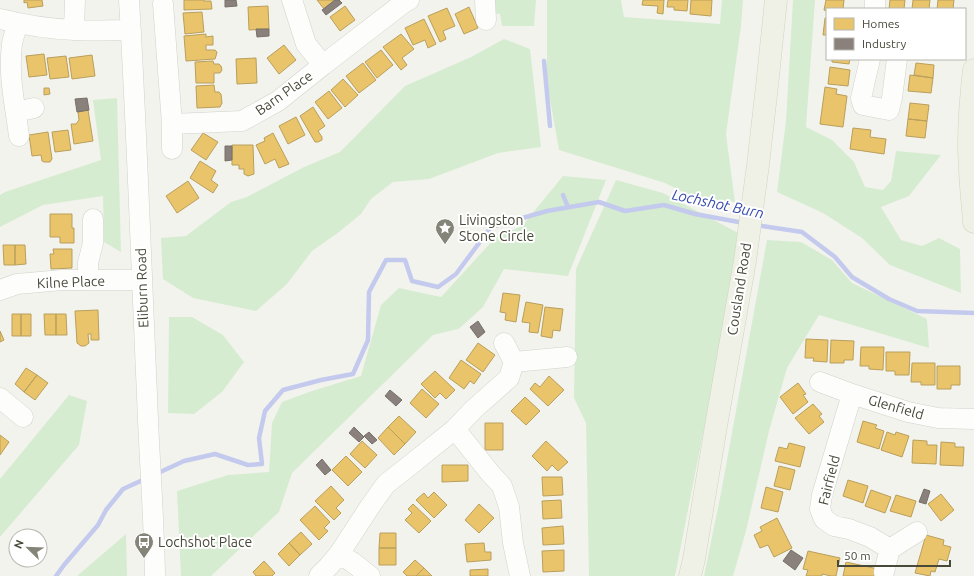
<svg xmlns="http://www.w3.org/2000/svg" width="974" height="576" font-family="Ubuntu,sans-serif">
<rect width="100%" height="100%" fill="#f3f3ee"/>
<path fill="#d6ecd0" d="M491,0H536L534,26H502L500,14L492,13Z
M547,0H621L624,17L720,24L722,0H743L741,26L726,134L735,202L693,197L665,183L559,150L547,82Z
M793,0H815L806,127L832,140L854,162L865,187L883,190L891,181L896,151L941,155L909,196L881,207L901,240L922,246L939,238L960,249L961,293L890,265L862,238L823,213L777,192L786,121Z
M504,39L530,49L541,147L498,153L429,179L393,182L371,199L361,214L339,232L312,251L287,284L256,311L193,298L163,279L161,238L186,236L231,202L247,197L304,167L340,152L405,86L471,57Z
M117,98L121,252L104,242L103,196L43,205L0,227V195L5,192L101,160L93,100Z
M563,176L606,180L568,276L504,269L483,307L461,327L458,329L433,335L292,473L279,512L211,576H181L177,491L228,475L269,472L272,423L282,402L309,392L361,376L381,305L399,288L441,297L496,237L522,226Z
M616,180L663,193L742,235L675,576H589L586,423L574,398L576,269Z
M767,240L801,242L832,260L852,283L927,319L929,348L819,315L787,368L769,431L746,531L733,576H704L721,493Z
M169,317H192L223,335L244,362L222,392L194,414L168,413Z
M69,395L87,401L79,445L0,537V479Z
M126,534L127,576H77Z"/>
<path fill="#e9c46a" stroke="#b99f5c" d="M24,0H42L43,6L28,8L27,2L24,3Z
M184,0H204V1H211L212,9L184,10Z
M317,0H335L324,9Z
M643,0H664L663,14L657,13L658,6L642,5Z
M668,0H688L687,11L674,10V7H667Z
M691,0H712L711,16L690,14Z
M826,0H844L843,9H827V11L824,10Z
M890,0H905L904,9H889Z
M913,0H930L929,9H912Z
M938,0H954L953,9H937Z
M268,6L269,29L249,30L248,7Z
M345,6L355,20L340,31L330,17Z
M469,7L478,28L464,34L455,14Z
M447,8L455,26L443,31L446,39L440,42L428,16Z
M202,12L204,32L185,34L183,13Z
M825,18H827V35H823Z
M424,19L436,44L428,48L425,40L413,45L405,28Z
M206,34V37L213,36V45H206V50H215L217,52L216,56L215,59L186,61L184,36Z
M401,34L414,49L402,58L407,65L401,70L383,47Z
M284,45L296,60L279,74L267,58Z
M381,50L393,65L377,78L365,62Z
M44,54L47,75L29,77L26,56Z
M92,55L95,76L72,79L69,58Z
M66,56L69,77L50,79L47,58Z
M256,58L257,83L237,84L236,59Z
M832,59H850L849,64L832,62Z
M213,61L214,64H219L221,66L222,70L220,73H214V83H196L195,62Z
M363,63L376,80L359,93L346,76Z
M916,63L934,65L933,78L914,75Z
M830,67L850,70L848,86L828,84Z
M910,75L933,78L931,93L908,91Z
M343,79L358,95L345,107L331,90Z
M214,85L215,92H219L221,94L222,103L220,107L197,108L196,86Z
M825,87L837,89L836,94L847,96L843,127L820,124Z
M44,88H49L50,94L44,95Z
M329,91L342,108L328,119L315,102Z
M910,103L929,105L927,121L908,119Z
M313,107L325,126L318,131L322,137V140L318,142H315L300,116Z
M88,110L93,141L74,144L71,124H76L79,120L78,112Z
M296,117L305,135L288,144L279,126Z
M908,119L927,121L925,138L906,136Z
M853,128L871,130L870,137L886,139L884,154L850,149Z
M68,130L71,150L55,152L52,132Z
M48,132L52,159L50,162H44L42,161L41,155L32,156L29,135Z
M203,133L218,142L206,160L191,150Z
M273,133L289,164L279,168L275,159L265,164L256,145L265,141L264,138Z
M232,145H253L254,174L248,176L244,174V169H239V165H232Z
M200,161L216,171L211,180L218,185L213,193L190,178Z
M188,181L199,198L177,213L166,196Z
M50,214H72V228H74V243H60V237H50Z
M3,245H15V265H4Z
M15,245H25L26,264L15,265Z
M53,249H72V268L51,269L50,254H54Z
M503,293L520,295L516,322L505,320L506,313L500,312Z
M526,302L543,305L538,333L529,332L530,323L522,322Z
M545,307L563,309L560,331L553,330L552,338L541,336Z
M98,310L99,340H91V334H88L89,343L85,346H81L77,343L75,311Z
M12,314H21V336H12Z
M21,314H31V336H21Z
M44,314H56V335H45Z
M56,314H66L67,335H56Z
M0,331L4,340L0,342Z
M806,339L828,340L827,362L813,361L814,358H805Z
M831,340L854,341L853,360H844V363H830Z
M478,343L495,355L483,372L466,360Z
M861,347H884L883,370L869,369V366H860Z
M886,352H910L909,375H895V371H886Z
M461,360L481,374L474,384L470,381L464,389L449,378Z
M912,363H935V385H921V382H911Z
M937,366H960V385H951V389H937Z
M26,368L37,375L24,392L15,384Z
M435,371L455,390L446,399L440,393L435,398L421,384Z
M37,375L48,383L35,400L24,392Z
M549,376L564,390L548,406L530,389L535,383L540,387Z
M798,383L806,394L803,395L808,402L793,414L780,397Z
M422,389L439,404L426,418L410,403Z
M525,397L540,411L526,425L511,411Z
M813,404L822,414L819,416L824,422L809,434L795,418Z
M399,416L416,432L405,444L388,427Z
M863,421L877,425L875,428L884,431L879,449L857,442Z
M485,423H503V450H485Z
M388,427L405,444L394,455L378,438Z
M887,432L895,435L896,432L909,436L902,457L881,450Z
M0,435L9,442L0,455Z
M913,440L927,441V445H937L936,464L912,463Z
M362,441L377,455L365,468L350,454Z
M546,441L568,462L558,471L552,465L547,471L532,456Z
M941,442L955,443V447H964L963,466L940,465Z
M789,443L805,447L800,467L775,461L779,447L787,449Z
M346,456L362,472L348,486L332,470Z
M442,465H468V481L442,482Z
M779,466L795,470L790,490L774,486Z
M542,477H562L563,495L543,496Z
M848,480L868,486L863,503L843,496Z
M331,486L344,500L336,508L341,513L334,520L315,501Z
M766,487L783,492L778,512L761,508Z
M871,490L891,497L885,513L865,506Z
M434,492L447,505L434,518L416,500L424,493L428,498Z
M941,494L954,510L941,521L928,504Z
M896,495L916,501L911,517L890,511Z
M561,500L562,518L543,519L542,501Z
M413,504L431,521L419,533L405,520L412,513L408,509Z
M479,504L494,518L479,533L465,520Z
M315,506L330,522L324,528L328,531L319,540L300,520Z
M777,518L792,548L774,557L768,545L760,548L754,535L762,531L760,527Z
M563,526L564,544L543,545L542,528Z
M301,532L312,544L300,555L289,543Z
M380,533H396V548H379Z
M926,535L944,540L943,545L951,547L947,561L939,559L935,572L931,571L930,576L915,573Z
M289,543L300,555L289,566L278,554Z
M484,543L485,552H491V560L467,562L465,544Z
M379,548H396V565H379Z
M564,550V571L543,572L542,551Z
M808,551L840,558L836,576H831L822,574V576H806L808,570L803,569Z
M415,560L424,568L416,576H407L403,572Z
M264,561L275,573L272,576H256L253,572Z
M846,562L878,569L877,576H843Z
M424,568L432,576H416Z
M488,569V576H470V570Z"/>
<path fill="#8a817c" stroke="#767068" d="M225,0H236L237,6L225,7Z
M335,0H339L342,3L326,15L322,10Z
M256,29H269V36L257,37Z
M87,98L89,110L77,112L75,99Z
M225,146H232V160L225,161Z
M478,321L485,332L478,338L470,327Z
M390,390L402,400L396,406L385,396Z
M354,427L364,437L359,442L349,433Z
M369,432L377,440L372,444L364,436Z
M322,459L331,470L325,475L316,465Z
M924,489L930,491L926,504L919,502Z
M791,550L803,558L795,570L783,561Z"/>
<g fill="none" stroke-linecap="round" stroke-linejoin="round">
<path stroke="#c3caed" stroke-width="4.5" d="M544,61L550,126
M563,195L568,207
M755,225L802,232L835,257L852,277L889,299L917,311L974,313
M156,474L184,461L215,454L248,465L262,464L259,438L265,411L283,390L321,380L353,374L368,340L369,292L386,260H405L412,281L438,287L456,274L491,227L547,211L599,202L625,211L664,205L695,214L744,223
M56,576L64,565L98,525L106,510L123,489L145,479"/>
<g stroke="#d1d1cc" stroke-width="21">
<path id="minor" d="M129,0C137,132 141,263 147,395C149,455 154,516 155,576
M292,0L306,44L323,65L406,1L409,0
M485,0L486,20
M163,4L172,124
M875,9V0
M0,19C24,25 49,29 74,30C93,31 112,30 131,30
M18,23C16,30 13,37 12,44C8,76 15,104 19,136
M74,30L75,0
M870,59L861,98L863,105L889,110L892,98L897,59
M16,112L34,108
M172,149V124L242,121L278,101L323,65
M88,280V263L93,243V219
M0,290L17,284L62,280H142
M504,343L514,362
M820,382L852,394L908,412L938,418L974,419
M852,394L822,495L820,509L824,519L834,526L849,529L870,537L890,549L917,532
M0,398L23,417
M455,429L490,473L502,486L509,507L513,543L520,576
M339,554L352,562L370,576
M884,572L890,549
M319,576L329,566L339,554L371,505L386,484L409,466L455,429L474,409L509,378L514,362L567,357"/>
</g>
<g stroke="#d1d4bd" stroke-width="23">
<path id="major" d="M974,70C971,95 969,120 969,144C969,170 972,196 974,222
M690,576L694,559L716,426L745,261L758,165L767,86L776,0"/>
</g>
<use href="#minor" stroke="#fdfdfc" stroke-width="20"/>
<use href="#major" stroke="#f0f1e6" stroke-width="22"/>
</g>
<defs>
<g id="sight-pin" transform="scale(1)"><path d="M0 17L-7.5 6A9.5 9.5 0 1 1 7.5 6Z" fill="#848479" stroke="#fff"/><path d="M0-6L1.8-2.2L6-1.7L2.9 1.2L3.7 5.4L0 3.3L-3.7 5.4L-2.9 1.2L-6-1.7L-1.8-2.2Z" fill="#fff"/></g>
<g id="bus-pin" transform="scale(1)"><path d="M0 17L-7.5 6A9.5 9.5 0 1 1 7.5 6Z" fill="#848479" stroke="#fff"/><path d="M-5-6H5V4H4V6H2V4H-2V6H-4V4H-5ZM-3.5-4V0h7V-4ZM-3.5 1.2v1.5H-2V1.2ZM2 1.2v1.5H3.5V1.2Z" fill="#fff"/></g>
</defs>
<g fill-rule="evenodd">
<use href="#sight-pin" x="445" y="228"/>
<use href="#bus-pin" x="144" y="542"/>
</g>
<g text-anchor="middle" stroke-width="4" stroke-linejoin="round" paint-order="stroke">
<g font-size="14" fill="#49493a" stroke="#fff">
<text transform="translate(284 93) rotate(-35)" y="5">Barn Place</text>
<text transform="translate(71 282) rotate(-2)" y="5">Kilne Place</text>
<text transform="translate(142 288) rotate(-92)" y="5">Eliburn Road</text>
<text transform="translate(739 289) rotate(-81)" y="5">Cousland Road</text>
<text transform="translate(896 407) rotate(16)" y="5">Glenfield</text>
<text transform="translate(829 480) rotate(-76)" y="5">Fairfield</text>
</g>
<g font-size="14" fill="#49493a" stroke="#fff" text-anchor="start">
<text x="459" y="225">Livingston<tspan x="459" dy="16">Stone Circle</tspan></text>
<text x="158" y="547">Lochshot Place</text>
</g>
<g font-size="15" font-style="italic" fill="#394dae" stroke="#fff">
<text transform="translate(718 204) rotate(12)" y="5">Lochshot Burn</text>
</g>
</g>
<rect x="826" y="8" width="140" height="52" fill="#ffffff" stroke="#b6b6b0"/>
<rect x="834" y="18" width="20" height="12" fill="#e9c46a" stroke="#b6b6b0"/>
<text x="862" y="28" font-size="12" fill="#49493a">Homes</text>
<rect x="834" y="38" width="20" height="12" fill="#8a817c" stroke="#b6b6b0"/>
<text x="862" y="48" font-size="12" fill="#49493a">Industry</text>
<g transform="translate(28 548) rotate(293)"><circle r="19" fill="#ffffff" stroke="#b6b6b0"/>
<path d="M0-3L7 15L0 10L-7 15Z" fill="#848479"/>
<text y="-6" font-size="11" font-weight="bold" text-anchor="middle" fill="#49493a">N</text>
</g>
<path d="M838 560v6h112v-6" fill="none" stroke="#49493a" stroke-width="2"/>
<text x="844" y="560" font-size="12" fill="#49493a" stroke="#ffffff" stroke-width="3" paint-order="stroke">50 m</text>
</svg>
